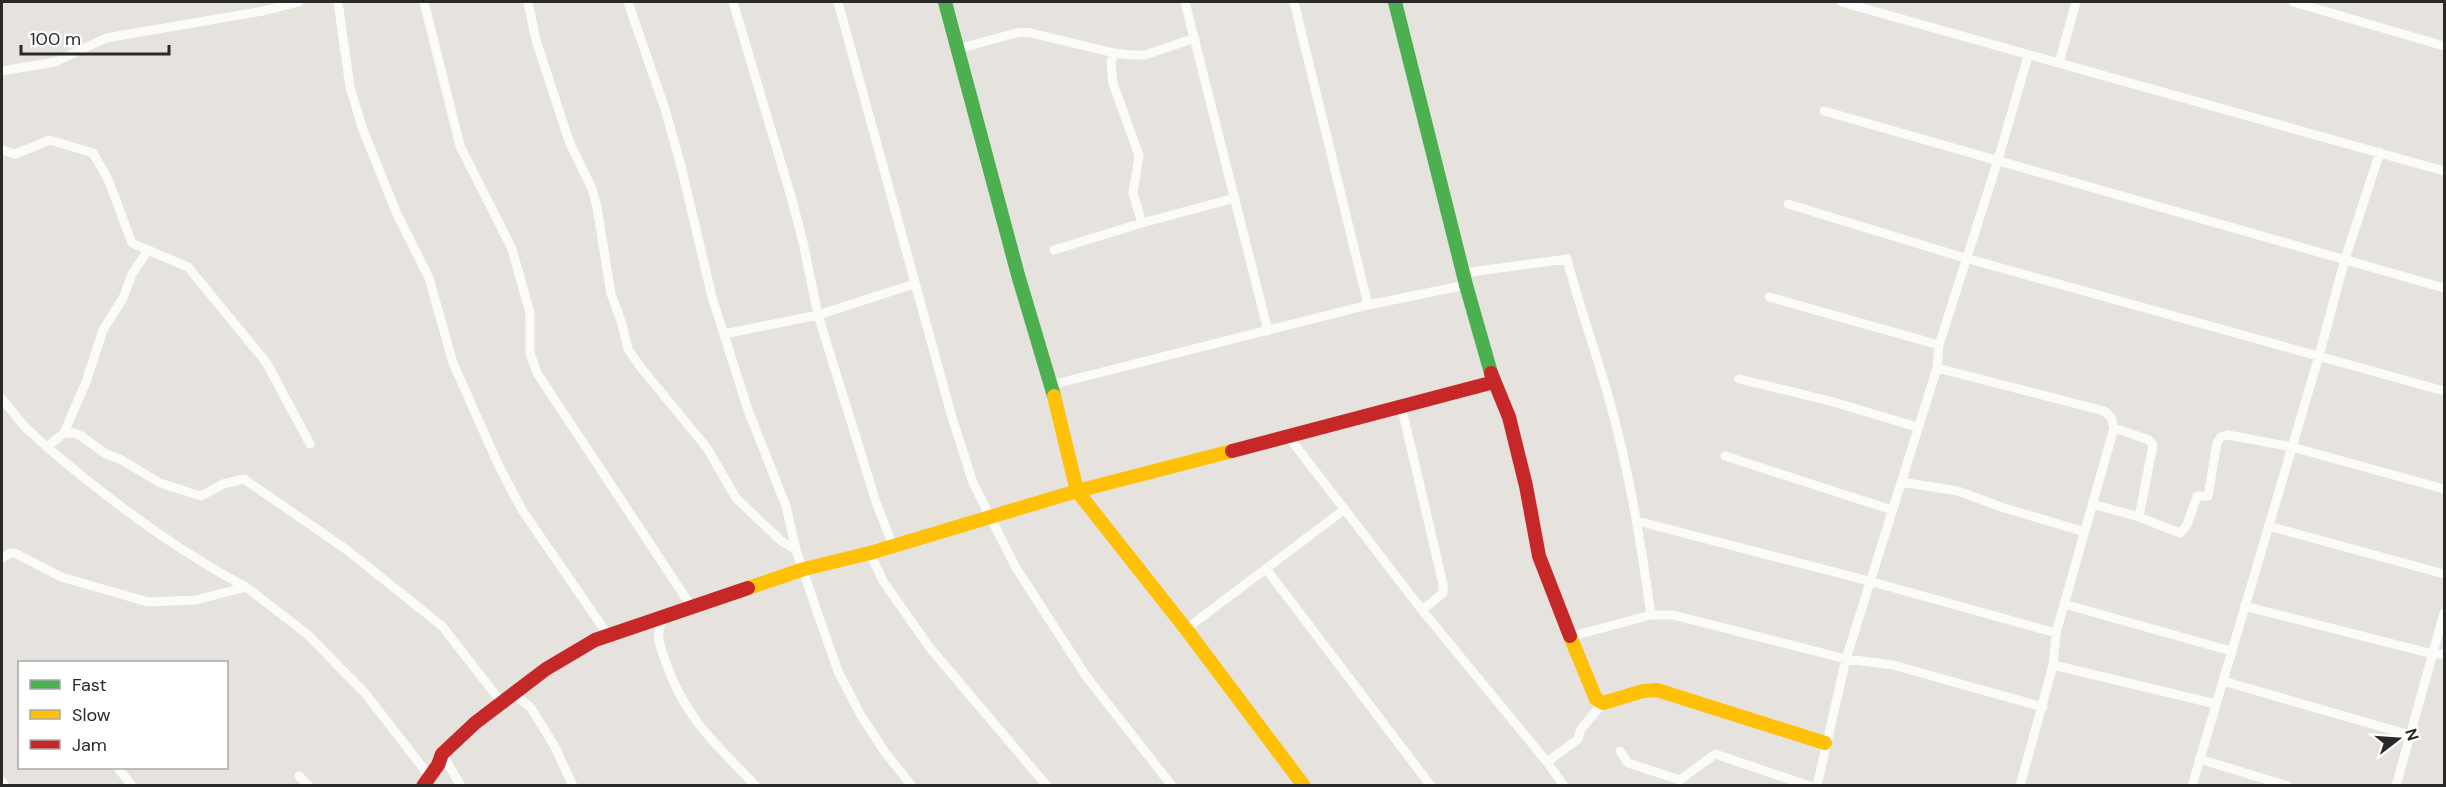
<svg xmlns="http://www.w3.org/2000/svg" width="2446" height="787" font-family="'DM Sans',sans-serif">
<rect width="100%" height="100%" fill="#e6e2de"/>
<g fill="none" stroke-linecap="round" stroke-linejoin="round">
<path stroke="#fbfbfa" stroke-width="9" d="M338,2L350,87L363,130L397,214L429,278L453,363L498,464L522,510L608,635
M424,2L460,146L512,249L530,313V353L537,373L691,606
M528,2L536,40L569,141L592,189L597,207L611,294L621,321L628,349L642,369L707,448L736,498L781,541L796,550
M628,2L665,109L681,166L712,297L748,410L786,506L796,550L822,626L838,671L860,714L884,751L912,786
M733,2L792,200L803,242L818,315L876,502L893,546
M838,2L951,414L973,483L1016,568L1086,676L1172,786
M1185,2L1268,331
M1294,2L1368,305
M1841,2L2444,171
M2293,2L2444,46
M957,49L1020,32L1031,33L1114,53L1131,55H1145L1195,38
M1114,53L1111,63L1113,83L1139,156L1133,193L1142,223
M2059,63L2076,2
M2,71L55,62L106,38L263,11L299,2
M1824,111L2444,288
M2,150L15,154L50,140L93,153L108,179L132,243L148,250
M1788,204L1965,258L2444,391
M1054,250L1142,223L1235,198
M1463,273L1567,259C1579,306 1596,352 1609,399C1629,469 1641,542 1651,615H1673L1846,659L1893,665L2043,707
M1769,297L1939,345
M724,334L818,315L914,284
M1937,368L2104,411L2111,417L2114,428L2056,633L2053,665L2020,786
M1739,379L1830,401L1917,427
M1051,385L1368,305L1466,285
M2,399L25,427L47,447L64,433H74L81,436L106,454L120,459L160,483L201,496L223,484L244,479L347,550L442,626L502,703
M1401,405L1443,584V593L1422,610
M2114,428L2149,440L2153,445L2139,517
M64,433L86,382L103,330L123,298L132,274L148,250L188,267L266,362L310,444
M1288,436L1422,610L1547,762L1564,786
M47,447C109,500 174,549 246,587
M1725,456L1892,510
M1901,482L1958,491L2001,507L2085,532
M2092,504L2139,517L2180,533L2187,525L2197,496H2208L2217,443L2221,437L2228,435L2292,447L2444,489
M1637,521L1869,581L2056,633
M2268,526L2444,574
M870,553L883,581L930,648L1047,786
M2,558L10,553H15L61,577L148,602L196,600L246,587L307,634L365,693L430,777
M1267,570L1431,786
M2064,604L2231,651
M2244,606L2433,654H2444
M664,616C655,633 659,644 665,660C685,719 715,743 756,786
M1186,629L1345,509
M1569,637L1651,615
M2053,665L2216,704
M2223,681L2410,735
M514,694L531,708L555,747L573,786
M1620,751L1628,763L1680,780L1715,754L1810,786
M442,754L461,786
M2199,759L2288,786
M1547,762L1578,739L1581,729L1603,703
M118,768L132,786
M299,776L309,786
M2,781L5,786
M1817,786L1846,659L1937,368L1939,345L1998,160L2028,56
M2192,786L2319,356L2345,259L2380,152
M2396,786L2444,613"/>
<path stroke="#4caf50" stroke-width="14" d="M945,2L1018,275L1054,396
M1395,2L1466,285L1491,373"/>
<path stroke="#ffc107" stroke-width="14" d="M1054,396L1077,491L1186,629L1304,786
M748,588L804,569L870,553L1077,491L1232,451
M1570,636L1596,699L1603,703L1643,691L1657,690L1825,743"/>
<path stroke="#c62828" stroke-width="14" d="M1491,373L1509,417L1526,486L1539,556L1570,636
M1232,451L1494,382
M423,786L438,765L442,754L475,723L546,669L595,640L748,588"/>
</g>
<rect width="2446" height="787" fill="none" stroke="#292929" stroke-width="6"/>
<rect x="18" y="661" width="210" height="108" fill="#ffffff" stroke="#a9a9a9" stroke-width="1.5"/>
<rect x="30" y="680" width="30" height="9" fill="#4caf50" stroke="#a9a9a9" stroke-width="1.5"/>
<text x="72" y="691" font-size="18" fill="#292929">Fast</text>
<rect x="30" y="710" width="30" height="9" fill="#ffc107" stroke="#a9a9a9" stroke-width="1.5"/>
<text x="72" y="721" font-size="18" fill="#292929">Slow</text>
<rect x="30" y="740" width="30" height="9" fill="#c62828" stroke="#a9a9a9" stroke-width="1.5"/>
<text x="72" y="751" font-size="18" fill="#292929">Jam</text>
<g transform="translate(2398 739) rotate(73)" stroke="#ffffff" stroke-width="4.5" paint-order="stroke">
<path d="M0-4.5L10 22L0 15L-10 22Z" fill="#292929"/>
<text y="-9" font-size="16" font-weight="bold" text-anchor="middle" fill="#292929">N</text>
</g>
<path d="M21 45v9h148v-9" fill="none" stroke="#292929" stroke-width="3"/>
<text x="30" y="45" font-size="18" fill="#292929" stroke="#ffffff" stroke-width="4.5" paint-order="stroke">100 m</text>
</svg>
